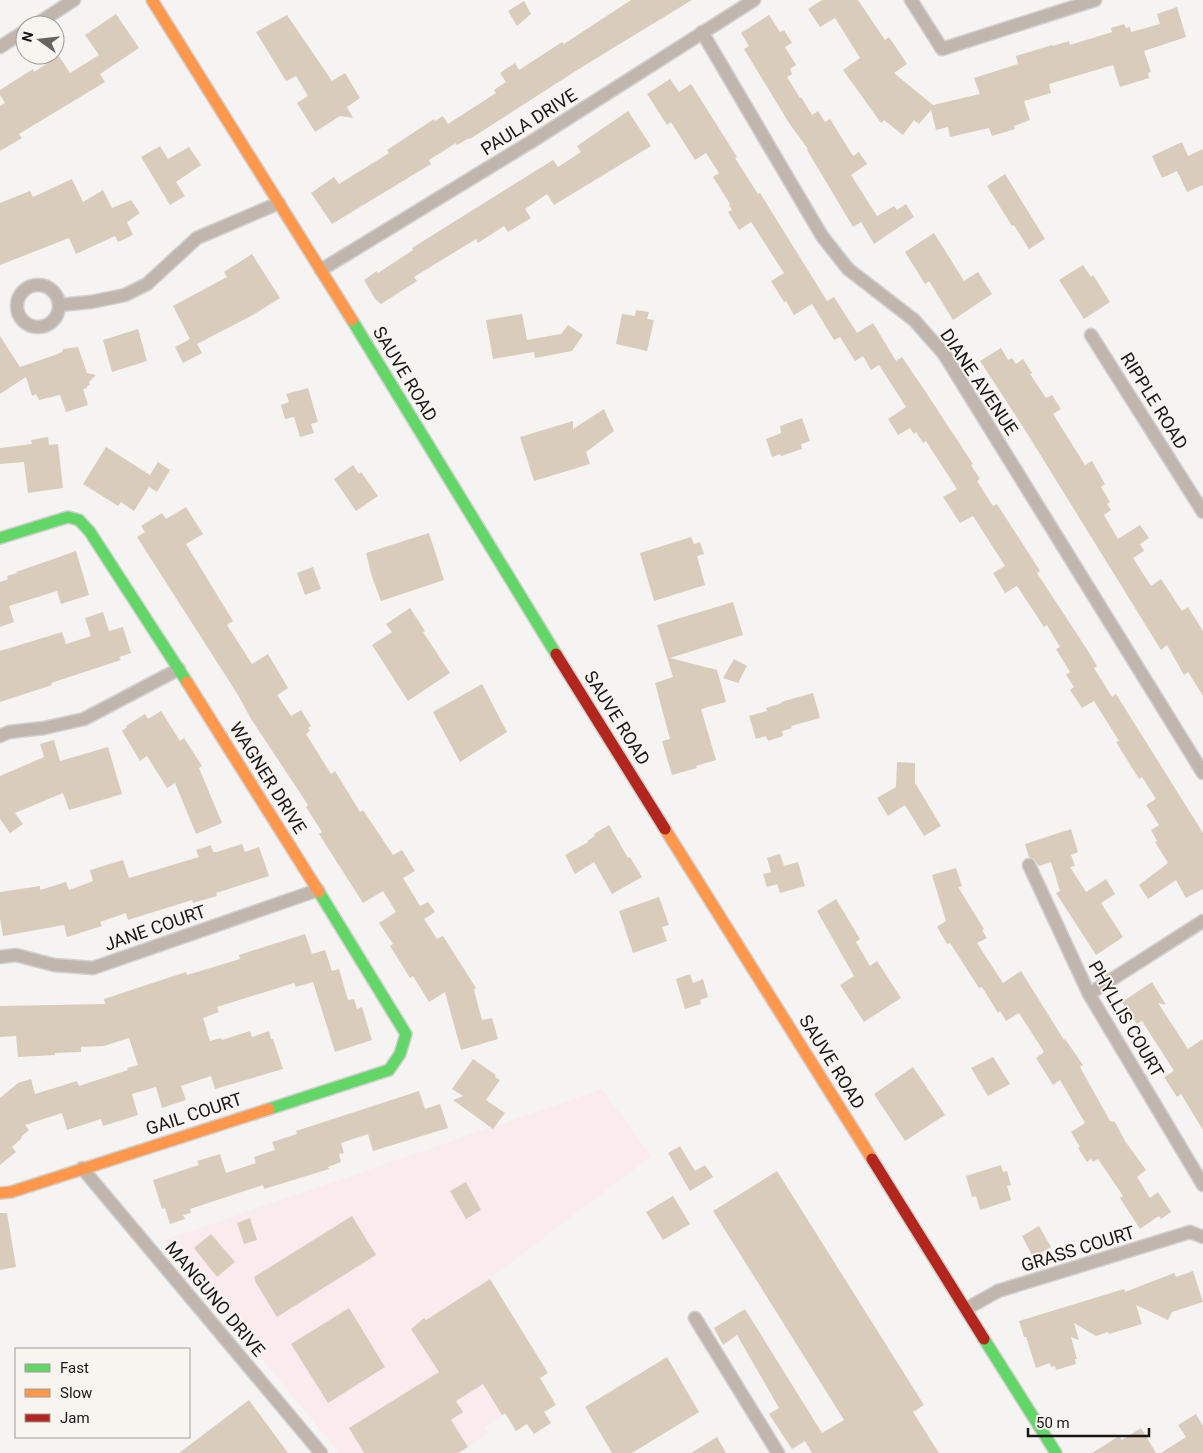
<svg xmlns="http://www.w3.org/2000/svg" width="1203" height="1453" font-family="Roboto,sans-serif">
<rect width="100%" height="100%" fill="#f6f4f2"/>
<path fill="#faebef" d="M602,1089L651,1156L490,1279L426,1319L448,1354L468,1361L502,1415L485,1427L489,1433L458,1453H339L165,1240Z"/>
<path fill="#d9ccba" d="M631,0H692L582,67L470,139L469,138L457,145L456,143L429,160L431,164L332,224L311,193L334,177L339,184L389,153L387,150L434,119L435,121L443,116L448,124L496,93L494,90L506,82L500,73L515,63L519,70L562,42L564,44Z
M822,0H858L885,40L889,37L907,64L894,73L933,105L980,94L974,78L1018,64L1016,56L1052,45L1053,46L1069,41L1070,45L1112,32L1111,28L1124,24L1126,28L1130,27L1131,32L1160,24L1157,14L1177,7L1186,37L1144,51L1151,72L1148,73L1149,78L1120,87L1113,65L1049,84L1051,93L1024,101L1030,120L1014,126L1015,129L992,136L989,128L950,137L948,127L936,130L931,110L919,124L914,120L903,135L884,120L881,123L843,70L860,58L835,18L820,27L808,9Z
M524,1L531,14L517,26L508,11Z
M116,14L139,48L100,74L105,82L19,134L22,138L0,151V106L5,103L0,95V90L33,69L34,72L59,56L70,73L99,55L85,35Z
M287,15L332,81L345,73L360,98L347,107L353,118L340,116L315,132L297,103L308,96L296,76L286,81L256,32Z
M769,15L780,32L784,30L792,43L785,47L796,65L790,69L792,74L787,77L800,98L801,97L812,115L818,111L825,122L830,119L853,156L859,152L867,164L851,175L877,216L894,206L897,210L906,204L914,217L874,244L861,222L853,227L807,150L808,149L789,123L744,49L749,46L741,33Z
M670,79L679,92L691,84L737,157L735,158L758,194L760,193L827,301L834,297L857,333L873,323L896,361L902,357L927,394L973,464L971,465L980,479L977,481L993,506L997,504L1040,571L1037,573L1088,651L1097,666L1094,668L1112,697L1116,694L1203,833V889L1186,898L1176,880L1148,899L1139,885L1168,863L1155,842L1157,841L1151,830L1159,825L1146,805L1156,799L1142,777L1139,779L1116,742L1119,741L1094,701L1082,708L1070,690L1074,687L1066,675L1070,672L1056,649L1060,647L1047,625L1044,627L1017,586L1005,593L993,573L1005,566L973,516L960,523L943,497L957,489L926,441L923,443L916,432L914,434L910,428L898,435L888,419L906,407L879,365L871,370L863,356L855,361L840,337L834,340L812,304L794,315L786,301L784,302L771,281L784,273L751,222L739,230L728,212L732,210L729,205L730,204L713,177L719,173L706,153L695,160L671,122L667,125L647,94Z
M628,111L651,146L554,205L547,194L525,209L531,218L508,232L504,226L478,243L476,239L414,277L417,281L381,304L375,299L364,280L377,271L378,273L413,250L412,248L553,160L558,167L581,152L577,146Z
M1182,142L1188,156L1203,149V185L1187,192L1177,171L1162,178L1152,156Z
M160,146L168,159L189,147L201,165L176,182L185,196L170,205L141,157Z
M1005,174L1045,239L1029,249L1014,225L1012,226L987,186Z
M72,179L83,202L103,190L112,208L131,200L140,213L127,222L133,235L118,242L115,236L76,254L69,238L0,265V203L30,191L33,197Z
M934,233L964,281L978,272L992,294L953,320L929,281L925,284L905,252Z
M252,254L280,298L251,316L197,344L202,353L183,363L175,347L190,339L173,306L227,277L224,272Z
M1083,265L1091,277L1093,275L1110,302L1084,319L1059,280Z
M636,310L649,312L647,319L654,320L647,351L616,344L622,314L635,316Z
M522,314L527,340L561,334L568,325L583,335L572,351L535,358L534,352L493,359L486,320Z
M138,329L147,361L112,372L103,340Z
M0,336L20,367L55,355L62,352L63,349L78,347L87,373L96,375L89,382L90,385L87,386V388L83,389L88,405L66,412L60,395L39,400L36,394L32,396L26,377L0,394Z
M1001,348L1008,360L1012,358L1016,364L1023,359L1032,373L1030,374L1046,398L1052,395L1061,409L1053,414L1085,465L1092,461L1105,484L1101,487L1110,502L1107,504L1111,510L1104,515L1118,539L1140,525L1149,538L1140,544L1144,551L1133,558L1151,586L1161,579L1182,611L1188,607L1203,631V696L1188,672L1184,675L1167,645L1161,650L1025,430L980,361Z
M308,388L318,422L311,424L314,433L300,437L294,417L285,419L281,405L289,402L286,394Z
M604,409L614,431L586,452L590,464L534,481L520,437L573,421V429Z
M802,418L810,441L801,444L802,449L781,456L780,454L772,457L766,439L781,433L780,426Z
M48,437L49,445L58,444L63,488L28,493L24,462L0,464V448L32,444L31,440Z
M106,447L150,475L158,462L170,470L157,492L149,487L134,511L121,502L118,506L83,484Z
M353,465L359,474L361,472L378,496L356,511L334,479Z
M186,507L203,534L186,544L233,621L227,625L252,664L268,654L288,688L277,695L291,716L301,710L311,726L308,728L310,731L306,734L331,774L335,771L360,812L363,810L393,855L402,850L415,871L403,878L420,906L428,902L435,912L424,919L437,939L443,936L476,988L474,990L482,1020L492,1018L498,1039L461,1050L445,992L429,1002L413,976L410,978L390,946L393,944L379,923L396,912L383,891L363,903L319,834L322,832L306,807L308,805L251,719L238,695L137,537L145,532L141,526L162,513L166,519Z
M429,533L444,580L381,601L372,577L366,553Z
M691,537L694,544L700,542L704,554L697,556L705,585L654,601L640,553Z
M76,551L89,595L61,604L57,591L9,606L14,622L0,627V582L8,579L7,576L17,573L16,572Z
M313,567L321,589L305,595L297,573Z
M733,602L743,635L670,658L717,670L726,702L701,709L716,760L696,766L697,768L672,775L662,741L670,739L655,683L673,677L657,625Z
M410,608L425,631L423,632L450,673L408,701L372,645L392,632L386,624Z
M103,612L109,631L123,627L131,653L119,657L121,660L51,683L52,685L0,702V651L62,632L66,644L91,636L85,618Z
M734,659L747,666L738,683L723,678Z
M482,684L507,732L460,762L433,712Z
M813,693L820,718L791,726L792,728L782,731L783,736L768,741L766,736L756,739L749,716L767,711L766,708L782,703L781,702Z
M161,711L180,741L184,738L202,766L199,768L222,823L196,834L175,783L167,788L147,756L140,761L122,731L127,727L126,726L145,714L148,719Z
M54,740L60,761L108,747L122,794L69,810L63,793L15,813L23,824L10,833L0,819V776L44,757L40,744Z
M897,762L915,763V783L941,826L924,836L905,805L888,816L877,798L896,787Z
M609,825L628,858L630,857L642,877L612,894L594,862L575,874L565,855L588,842L587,841L595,836L594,834Z
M1071,829L1078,852L1071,855L1075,866L1070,867L1086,892L1106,879L1115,894L1101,903L1123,937L1096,955L1056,893L1060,891L1051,862L1039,866L1034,859L1029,857L1025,844Z
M242,844L245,852L259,847L269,876L216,893L217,896L193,903L192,900L128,920L126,913L100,922L102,926L67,937L64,925L3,936L0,918V892L40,886V890L66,882L69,890L93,881L90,870L123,860L129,878L199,857L196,850L211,845L213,852H217Z
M780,854L784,866L798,862L805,886L780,893L777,884L767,887L763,874L771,872L767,858Z
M956,868L962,886L958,887L984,929L982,930L987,938L977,943L1003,983L1021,971L1064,1040L1065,1039L1083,1065L1080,1067L1110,1121L1115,1122L1125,1141L1146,1170L1137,1177L1150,1198L1158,1192L1171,1212L1161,1219L1159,1216L1140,1229L1120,1198L1123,1196L1098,1159L1093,1162L1091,1159L1087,1162L1078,1148L1080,1147L1071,1132L1085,1123L1060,1080L1053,1085L1036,1058L1044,1052L1019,1013L1006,1021L1000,1011L998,1013L982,987L979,988L950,943L947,944L937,927L946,921L932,875Z
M659,897L669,925L662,927L667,941L633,953L619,911Z
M836,899L860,939L856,942L870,966L877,961L901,998L864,1022L840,985L854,976L817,911Z
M305,934L312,954L325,950L332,971L339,969L348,1000L354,999L357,1009L362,1007L372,1040L335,1052L313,982L296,987L294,983L217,1007L219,1012L203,1018L210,1041L221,1038L222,1040L250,1031L252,1037L269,1031L271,1039H273L283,1069L215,1089L211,1076L181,1086L186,1100L162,1108L156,1087L132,1094L138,1115L103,1126L101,1119L67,1130L62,1113L25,1125L29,1130L21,1137L22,1138L12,1147L16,1152L0,1165V1098L18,1083L31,1079L35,1094L77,1081L79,1086L128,1070L127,1068L138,1065L129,1038L104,1046L81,1047V1052L55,1053V1055L18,1057L16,1036L0,1037V1006L105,1004L104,999L186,972L187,975L240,959L239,955Z
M690,974L693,983L703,979L708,997L700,1000L701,1004L685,1009L676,979Z
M1152,982L1166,1005L1158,1003L1188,1049L1203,1039V1130L1181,1094L1177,1097L1164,1077L1174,1071L1142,1021L1137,1024L1122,1002Z
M993,1057L1010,1084L988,1096L971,1068Z
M473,1059L496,1075L495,1077L500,1080L486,1100L505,1113L493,1129L453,1100L463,1096L452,1089Z
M913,1067L945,1115L905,1141L874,1094Z
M419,1091L425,1109L440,1104L448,1128L373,1151L368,1134L341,1143L344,1153L339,1154L341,1162L328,1167L329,1169L264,1189L263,1185L190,1209L191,1213L183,1215L185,1219L170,1224L165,1208L162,1209L153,1180L199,1165L197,1161L220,1154L226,1173L256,1163L254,1157L275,1150L272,1142L297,1134L296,1131Z
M680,1146L695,1171L705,1165L713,1177L690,1191L668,1153Z
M1001,1165L1003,1172L1007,1171L1011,1185L1007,1186L1011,1200L980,1210L976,1196L972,1197L966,1176Z
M777,1171L924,1405L913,1412L939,1453H812L805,1441L792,1449L769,1414L779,1408L737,1335L723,1345L714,1328L745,1309L822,1433L844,1420L713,1211Z
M466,1182L481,1210L466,1219L450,1191Z
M673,1196L690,1224L663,1240L646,1212Z
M0,1213H7L16,1267L0,1270Z
M352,1216L376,1255L277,1317L256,1283L254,1277Z
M250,1218L257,1240L244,1244L237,1223Z
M1039,1226L1051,1247L1033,1257L1022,1236Z
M211,1234L235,1262L217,1277L194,1248Z
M1193,1271L1203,1302L1172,1312L1168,1320L1136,1305L1142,1324L1109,1334L1108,1332L1096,1336L1074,1323L1079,1340L1071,1337L1077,1359H1075L1076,1364L1056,1370L1055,1366L1051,1367L1050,1363L1036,1368L1026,1337H1024L1019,1321L1124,1289L1125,1292L1174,1273L1176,1277Z
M490,1279L548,1373L540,1378L556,1405L544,1412L551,1423L534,1434L527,1424L516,1431L505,1413L502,1415L483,1384L456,1401L463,1412L451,1420L468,1447L458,1453H364L349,1428L439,1372L411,1329L424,1318L426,1320Z
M349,1308L385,1367L328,1403L291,1344Z
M667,1357L699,1412L632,1453H612L585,1407Z
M249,1400L288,1453H179Z
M1196,1414L1203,1426V1453H1161L1186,1437L1178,1425Z
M1141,1428L1156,1453H1092L1119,1436L1122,1440Z
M717,1437L726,1453H691Z"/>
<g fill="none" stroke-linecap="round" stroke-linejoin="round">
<g stroke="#d2d1cf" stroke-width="15">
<path id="street" d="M911,0L942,49L1095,0
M35,25L74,0
M702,32L822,236L848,269L914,320L944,354L1203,773
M0,47L25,31
M321,270L534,140L754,0
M17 306a21 21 0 1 1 42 0a21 21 0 1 1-42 0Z
M59,305L91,302L125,295L147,284L197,238L279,203
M1091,335L1203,512
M0,736L9,732L44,728L84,719L179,669
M1029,865L1089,994L1203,1185
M0,957L16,955L54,965L93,968L318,890
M1089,994L1203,921
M82,1168L321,1453
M966,1309L998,1291L1190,1232L1203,1237
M695,1318L778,1453"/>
</g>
<g stroke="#d2d1cf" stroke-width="14">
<path id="fast" d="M352,320L556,654
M0,538L68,517L79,520L90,532L187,682
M269,1109L389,1070L400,1054L406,1034L319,892
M984,1339L1056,1453"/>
</g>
<g stroke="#d2d1cf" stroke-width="14">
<path id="slow" d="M152,0L352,320
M187,682L319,892
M665,829L872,1159
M0,1193L11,1192L269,1109"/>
</g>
<g stroke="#d2d1cf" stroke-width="14">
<path id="jam" d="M556,654L665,829
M872,1159L984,1339"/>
</g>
<use href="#street" stroke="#c1b6ae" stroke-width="12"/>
<use href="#fast" stroke="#63d668" stroke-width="11"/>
<use href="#slow" stroke="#ff974d" stroke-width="11"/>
<use href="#jam" stroke="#b3261e" stroke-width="11"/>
</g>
<g text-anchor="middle" stroke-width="4" stroke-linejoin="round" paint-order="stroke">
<g font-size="18" fill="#181715" stroke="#f8f5f0">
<text transform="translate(529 122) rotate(-32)" y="6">PAULA DRIVE</text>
<text transform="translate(405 374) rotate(59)" y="6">SAUVE ROAD</text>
<text transform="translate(979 382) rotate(56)" y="6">DIANE AVENUE</text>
<text transform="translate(1154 401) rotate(58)" y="6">RIPPLE ROAD</text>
<text transform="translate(617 718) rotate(58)" y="6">SAUVE ROAD</text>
<text transform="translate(268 778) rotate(58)" y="6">WAGNER DRIVE</text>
<text transform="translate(155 928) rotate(-19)" y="6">JANE COURT</text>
<text transform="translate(1126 1019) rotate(60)" y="6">PHYLLIS COURT</text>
<text transform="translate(832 1062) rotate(58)" y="6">SAUVE ROAD</text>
<text transform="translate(194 1114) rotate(-18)" y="6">GAIL COURT</text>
<text transform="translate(1078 1249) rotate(-17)" y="6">GRASS COURT</text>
<text transform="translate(215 1299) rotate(50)" y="6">MANGUNO DRIVE</text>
</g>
</g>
<rect x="15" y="1348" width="175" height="90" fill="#f8f5f0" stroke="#9e9c98"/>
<rect x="25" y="1364" width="25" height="8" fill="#63d668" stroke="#9e9c98"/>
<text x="60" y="1373" font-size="15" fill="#181715">Fast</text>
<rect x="25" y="1389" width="25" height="8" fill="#ff974d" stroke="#9e9c98"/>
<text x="60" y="1398" font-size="15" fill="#181715">Slow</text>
<rect x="25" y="1414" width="25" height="8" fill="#b3261e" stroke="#9e9c98"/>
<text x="60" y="1423" font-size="15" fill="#181715">Jam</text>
<g transform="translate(40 40) rotate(285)"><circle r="24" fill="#f8f5f0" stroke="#9e9c98"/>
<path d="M0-4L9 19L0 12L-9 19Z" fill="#666462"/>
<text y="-8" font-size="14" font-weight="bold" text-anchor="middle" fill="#181715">N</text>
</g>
<path d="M1028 1428v8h121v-8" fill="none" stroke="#181715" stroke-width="2.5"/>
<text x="1036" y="1428" font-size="15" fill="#181715" stroke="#f8f5f0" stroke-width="4" paint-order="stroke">50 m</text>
</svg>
